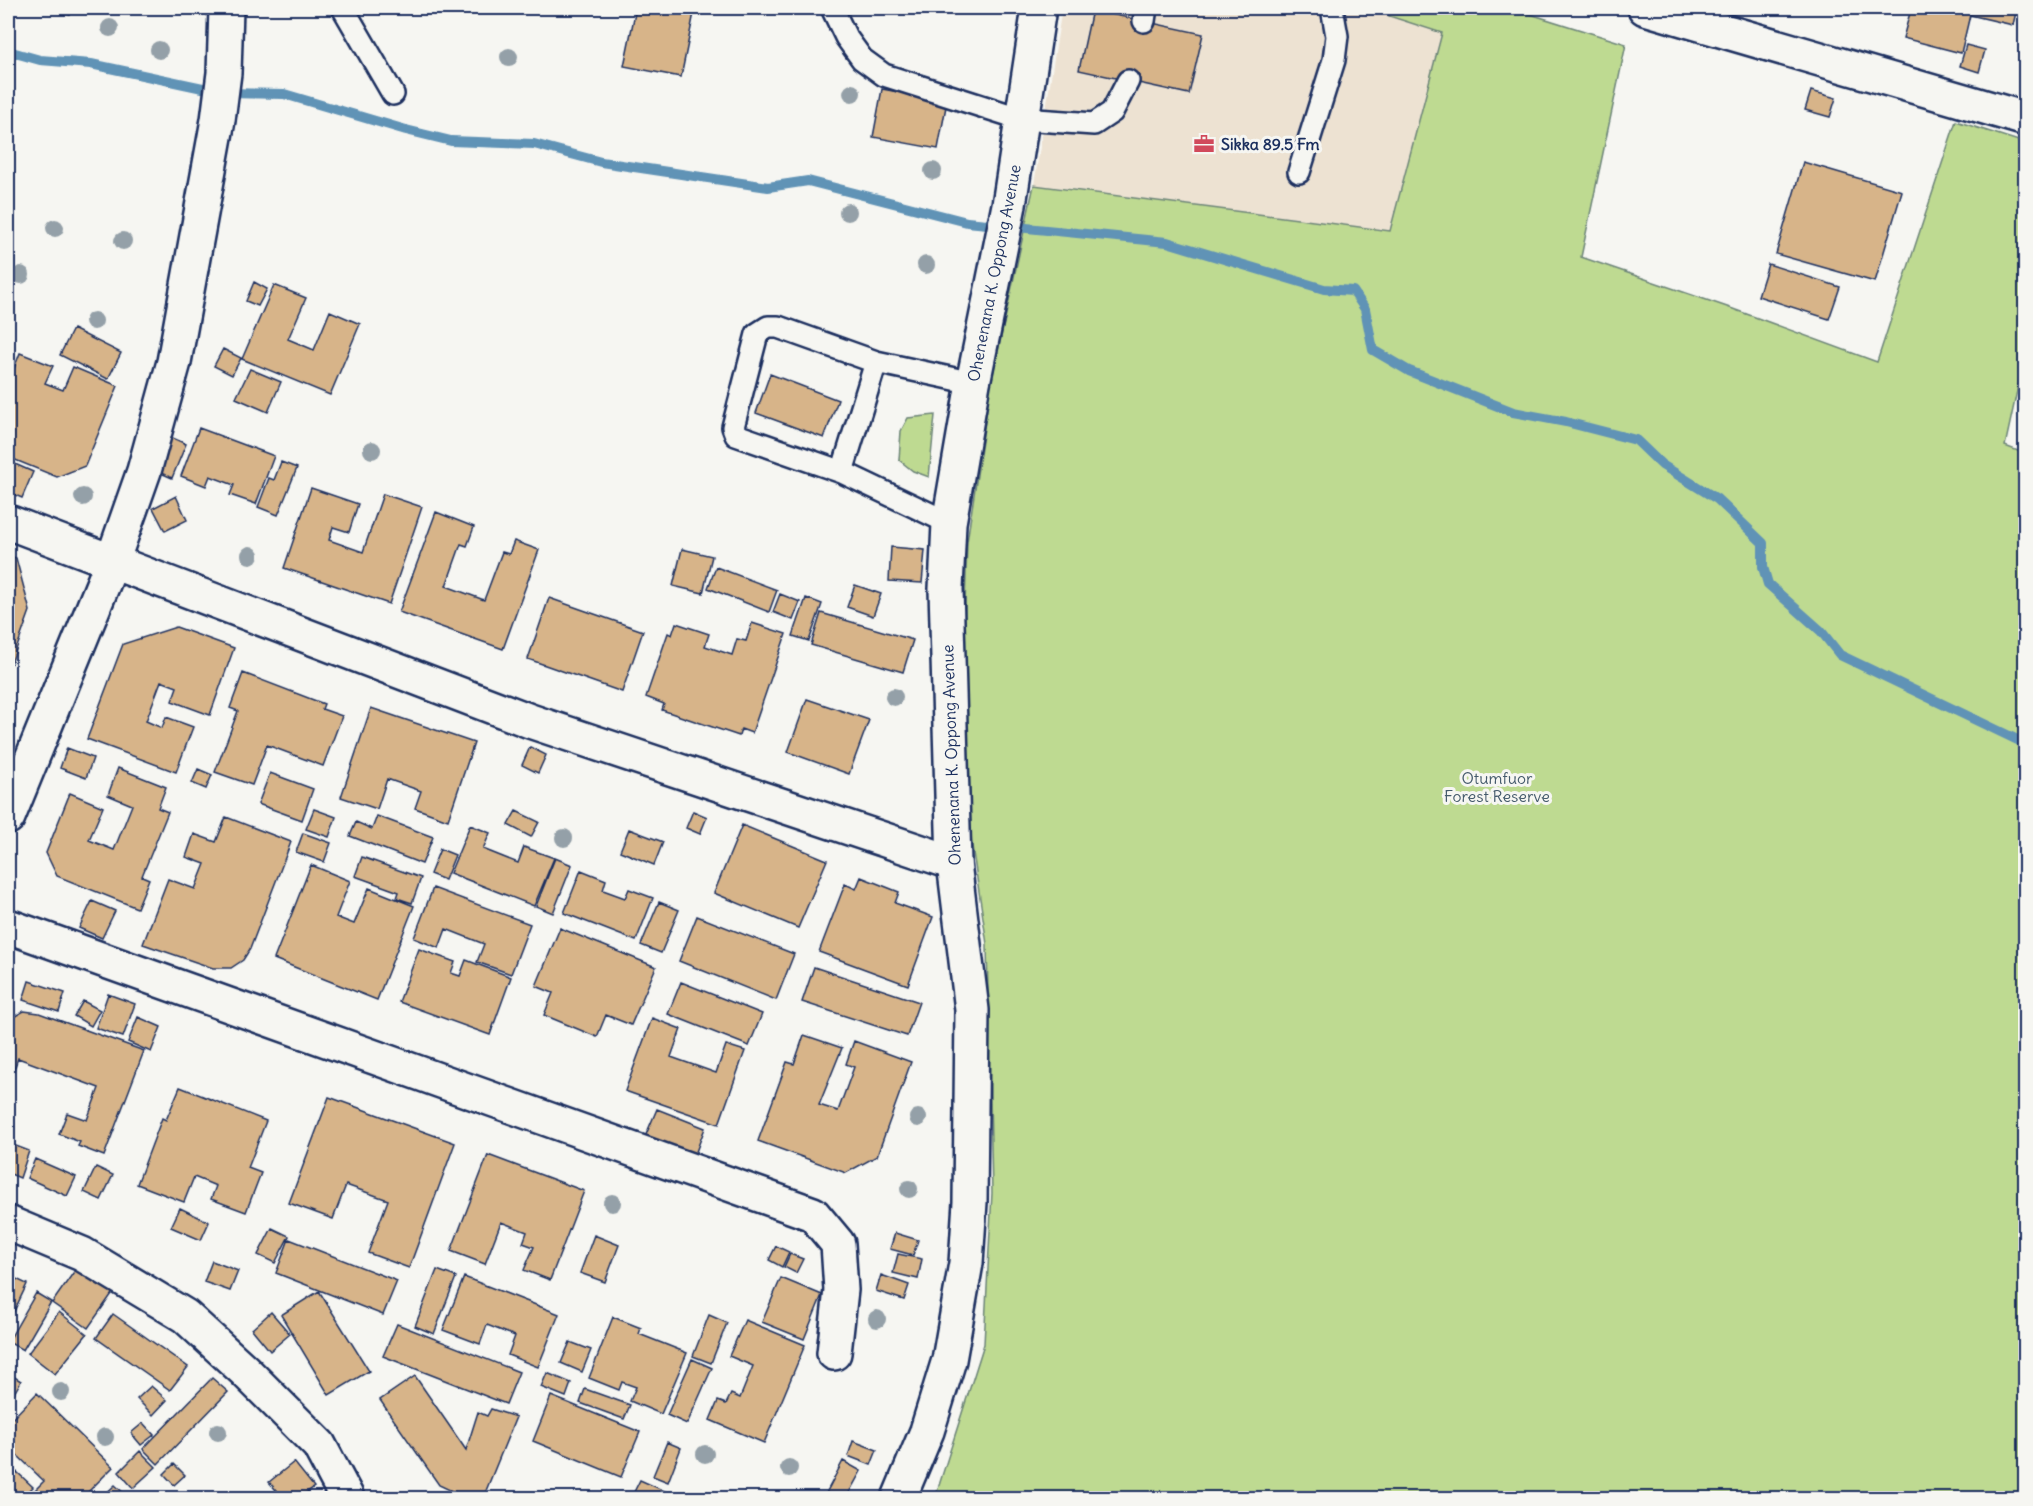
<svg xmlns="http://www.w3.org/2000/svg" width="2033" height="1506" font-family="Delius,sans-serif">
<rect width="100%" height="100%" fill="#f6f6f2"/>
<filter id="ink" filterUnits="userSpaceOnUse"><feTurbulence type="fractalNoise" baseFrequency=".0167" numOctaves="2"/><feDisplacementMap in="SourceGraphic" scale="12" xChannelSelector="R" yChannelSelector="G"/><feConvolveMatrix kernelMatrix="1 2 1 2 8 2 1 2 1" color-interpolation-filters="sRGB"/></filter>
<g filter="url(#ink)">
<path fill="#ede2d2" d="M1062,8H1388L1389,16L1442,33L1390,231L1034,185Z"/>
<path fill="#beda91" stroke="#6c8478" stroke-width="1.5" d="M1388,8H1511L1626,44L1581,257L1733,309L1877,362L1956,121L2025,143V354L2005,446L2026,454L2025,1498H935L984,1344L992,1193L987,944L960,767L967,542L990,388L1034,185L1390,231L1442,33L1389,16Z
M935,415L929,477L913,471L899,460L901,431L908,418Z"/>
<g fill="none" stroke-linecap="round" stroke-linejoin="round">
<path stroke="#6193b6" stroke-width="10" d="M8,51L40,60L91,64L226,93L284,94L406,130L451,141L534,144L601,162L768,187L808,181L967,222L1167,242L1324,289L1353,291L1365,309L1373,350L1409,371L1513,412L1566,422L1636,440L1662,465L1717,499L1763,543V567L1768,584L1821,631L1840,655L2026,744"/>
</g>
<path fill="#d7b489" stroke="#1b2f5e" stroke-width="1.5" d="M40,8H72L70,15Z
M636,8H695L681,77L624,66Z
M1905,8H2017L2013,25L1970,15L1961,53L1903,38L1911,9Z
M1092,10L1203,34L1189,94L1079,70Z
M1966,45L1985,50L1979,72L1960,66Z
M882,89L947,101L938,149L873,137Z
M1811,91L1836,98L1830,117L1805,110Z
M1803,162L1902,191L1875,282L1776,254Z
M1768,264L1840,287L1829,319L1758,296Z
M254,282L267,289L258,306L246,301Z
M274,285L306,298L288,339L314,350L330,311L360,324L330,395L242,359Z
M73,329L121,353L108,379L60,355Z
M223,349L241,358L232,375L214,366Z
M20,353L53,366L45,383L63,390L73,367L118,386L85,466L57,477L8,457V399L9,394L8,393V384Z
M250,369L281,382L268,412L236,398Z
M770,374L838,400L824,438L756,413Z
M199,428L274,456L256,504L230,495L234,485L210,476L206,486L181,476Z
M166,435L186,444L172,478L152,469Z
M8,461L33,472L22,498L8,492Z
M281,462L297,468L278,515L258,507L269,478L274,480Z
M311,488L358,504L349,532L333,527L329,540L363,552L383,494L422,507L389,604L284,568Z
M176,496L187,520L165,531L153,508Z
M436,512L474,527L467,546L461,544L446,586L484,600L502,552L509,554L514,541L539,550L503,649L399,612Z
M891,547L925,550L922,583L889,581Z
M682,549L712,556L703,593L673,586Z
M8,555L16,558L30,611L8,672Z
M716,567L777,590L769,612L708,588Z
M855,585L881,594L873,616L847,607Z
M780,594L800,602L793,620L773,612Z
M549,598L643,631L622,692L528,659Z
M806,598L822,604L809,641L793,636Z
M821,613L913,640L903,672L811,645Z
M676,623L709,634L705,646L732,655L737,639L746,641L752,623L786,634L752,733L741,729L739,736L662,710L664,704L646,697L668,633L672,635Z
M176,627L234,648L210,715L172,701L177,687L161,681L146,721L162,728L166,717L193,727L176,772L87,739L123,644Z
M243,673L324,704L322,709L342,716L323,766L267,745L252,785L215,772L238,711L230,708Z
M807,699L869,720L849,774L788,752Z
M371,708L474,743L448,820L415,808L421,791L387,779L377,809L341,797Z
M530,747L546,755L538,773L522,765Z
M67,748L93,758L86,778L60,768Z
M118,768L166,787L158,808L168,812L142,876L149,879L137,908L57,876L46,853L70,793L103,807L89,840L114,850L132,805L108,795Z
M198,769L212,775L206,789L192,783Z
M270,773L313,789L302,820L258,804Z
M314,809L336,817L329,837L306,829Z
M516,811L539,822L531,837L508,825Z
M693,811L707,817L700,834L686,828Z
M377,816L433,837L422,864L350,836L356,822L372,829Z
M226,817L291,842L250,949L243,960L231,968H213L143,944L168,879L195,889L205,864L186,857L194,834L216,842Z
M470,825L490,833L483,849L518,863L524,847L554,858L534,906L450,873Z
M742,825L827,860L798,928L714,893Z
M629,829L663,842L654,865L620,851Z
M303,833L331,843L324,862L296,852Z
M440,849L455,855L445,880L430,874Z
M362,857L421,878L412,903L397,898L399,892L355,876Z
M555,858L572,865L553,913L536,906Z
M311,865L350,881L336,917L354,924L369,888L414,906L377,1000L274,959Z
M581,870L606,880L603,890L625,898L629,889L653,898L636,941L564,913Z
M861,877L899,892L895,903L933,917L908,985L819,952L845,884L856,889Z
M433,888L530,924L511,974L477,962L484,944L446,929L439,948L414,938Z
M92,901L115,911L102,938L79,928Z
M659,902L679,910L661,953L641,945Z
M697,916L794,954L776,1000L679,961Z
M560,928L656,967L631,1025L606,1015L597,1037L544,1015L553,993L536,986Z
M419,949L455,962L451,973L460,976L466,960L511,977L490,1035L399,1002Z
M814,967L919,1002L907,1036L802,1002Z
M29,981L65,993L59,1012L23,1000Z
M681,982L762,1014L749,1046L668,1014Z
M108,994L135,1004L123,1037L96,1028Z
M83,1001L100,1010L91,1026L74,1016Z
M24,1011L39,1013L144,1051L104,1156L78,1146L80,1142L59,1134L67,1113L87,1120L99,1088L18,1058L8,1087V1020Z
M138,1017L161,1027L151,1052L128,1042Z
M652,1018L681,1029L671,1057L716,1073L726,1045L745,1051L719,1124L625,1091Z
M804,1035L842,1048L819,1105L838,1111L854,1067L846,1064L854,1041L911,1062L877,1156L846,1173L758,1141L787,1062L794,1064Z
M180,1087L266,1121L248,1168L261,1173L246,1212L211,1199L216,1186L194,1177L184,1202L137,1184L162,1118L166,1120Z
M329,1097L455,1143L409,1268L368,1253L388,1200L346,1185L333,1219L289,1203Z
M657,1109L705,1128L694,1157L645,1137Z
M8,1143L29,1151L20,1178L8,1173Z
M488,1155L584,1191L550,1280L524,1270L534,1247L523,1243L527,1232L501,1222L485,1264L451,1251Z
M35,1159L76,1177L67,1196L27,1178Z
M96,1167L113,1175L101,1200L84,1192Z
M180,1208L209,1222L201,1240L171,1227Z
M272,1228L289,1236L275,1263L258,1255Z
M895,1233L918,1240L913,1255L890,1249Z
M594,1235L619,1245L605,1282L580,1273Z
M289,1239L397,1281L383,1315L276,1273Z
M776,1246L789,1252L782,1267L769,1260Z
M790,1254L803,1259L796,1273L784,1267Z
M898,1254L922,1259L918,1279L893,1273Z
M212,1261L238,1271L230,1291L204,1282Z
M78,1266L114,1291L88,1328L52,1303Z
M437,1270L456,1277L434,1334L415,1326Z
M8,1275L27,1284L8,1324Z
M881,1275L909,1285L904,1300L876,1291Z
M464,1277L559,1314L538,1367L508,1355L515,1336L487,1325L480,1344L443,1330Z
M781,1278L822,1295L804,1339L762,1322Z
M319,1291L369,1371L329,1395L281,1315Z
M36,1293L51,1302L23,1350L8,1342Z
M59,1312L87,1334L55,1374L28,1353Z
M271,1312L290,1334L270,1351L252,1329Z
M113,1314L188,1367L170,1390L96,1338Z
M709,1315L727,1323L711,1363L693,1356Z
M613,1317L641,1328L639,1334L687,1353L661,1414L630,1401L636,1387L622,1382L619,1390L589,1378Z
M745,1320L805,1345L764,1443L710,1420L718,1401L726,1404L731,1394L740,1398L753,1366L729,1356Z
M397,1324L519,1372L506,1404L383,1356Z
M570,1342L591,1350L582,1372L561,1363Z
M692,1359L712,1368L687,1424L667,1415Z
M8,1373L21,1381L8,1404Z
M547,1373L571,1383L566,1397L541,1387Z
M415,1376L466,1450L478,1412L487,1416L491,1409L516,1417L483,1498H467L439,1485L380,1400Z
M212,1378L228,1392L158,1464L143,1449Z
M151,1386L167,1400L153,1415L137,1399Z
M585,1389L630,1405L624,1419L580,1403Z
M37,1393L113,1467L82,1498H36L31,1494L44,1481L17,1455L8,1465V1423Z
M551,1396L640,1432L621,1477L533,1441Z
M143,1423L154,1435L141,1445L131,1433Z
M853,1441L877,1450L871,1465L848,1456Z
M667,1442L681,1448L668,1482L653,1476Z
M140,1451L156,1467L133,1488L119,1472Z
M843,1461L861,1471L846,1498H827L824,1497Z
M294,1462L314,1487L299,1498H283L269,1482Z
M174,1464L185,1475L174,1485L164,1474Z
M17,1472L33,1487L22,1498L8,1483Z
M640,1480L667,1492L664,1498H631Z
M115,1485L129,1498H101Z"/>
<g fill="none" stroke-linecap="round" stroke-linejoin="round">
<g stroke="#1b2f5e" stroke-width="26">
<path id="service" d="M343,8L393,94
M832,8L846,37L862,59L884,75L1022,119L1094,124L1112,112L1128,81
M1144,21L1146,8
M1299,172L1334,60L1337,36L1332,8
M842,472L736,435L733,427L757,334L768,327H778L876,362
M949,523L842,472L876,362L973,383"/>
</g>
<g stroke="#1b2f5e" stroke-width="38">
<path id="minor" d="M1645,8L2026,119
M8,522L530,721L954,863
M8,817L112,562L144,471L174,362L218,120L224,73L226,8
M8,926L813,1214L838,1244L841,1290L834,1353
M8,1223L82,1254L185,1316L244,1370L319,1445L347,1498"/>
</g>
<g stroke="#1b2f5e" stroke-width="38">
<path id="tertiary" d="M899,1498L927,1431L949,1360L966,1263L970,1202L972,1010L954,863L946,589L949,523L973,383L1009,205L1039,8"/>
</g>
<use href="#service" stroke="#f6f6f2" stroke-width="21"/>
<use href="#minor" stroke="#f6f6f2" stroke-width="33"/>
<use href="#tertiary" stroke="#f6f6f2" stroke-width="33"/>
</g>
<g fill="#94a0a8">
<circle cx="110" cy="28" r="9"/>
<circle cx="159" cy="50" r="9"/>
<circle cx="509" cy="57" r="9"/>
<circle cx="852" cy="93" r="9"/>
<circle cx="933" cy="171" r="9"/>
<circle cx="848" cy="212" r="9"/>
<circle cx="55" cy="228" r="9"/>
<circle cx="123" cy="241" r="9"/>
<circle cx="926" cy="265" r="9"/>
<circle cx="21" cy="275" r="9"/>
<circle cx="94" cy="321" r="9"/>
<circle cx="372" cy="450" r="9"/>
<circle cx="83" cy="497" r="9"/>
<circle cx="250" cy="555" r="9"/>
<circle cx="894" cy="697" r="9"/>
<circle cx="564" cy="838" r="9"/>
<circle cx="918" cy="1118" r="9"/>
<circle cx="909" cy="1189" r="9"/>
<circle cx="612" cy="1203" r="9"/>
<circle cx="877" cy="1319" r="9"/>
<circle cx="61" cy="1392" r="9"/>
<circle cx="218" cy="1432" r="9"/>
<circle cx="105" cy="1437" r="9"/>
<circle cx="705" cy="1454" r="9"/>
<circle cx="789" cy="1468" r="9"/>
</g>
</g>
<defs>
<g id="office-bare" transform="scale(1.62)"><path d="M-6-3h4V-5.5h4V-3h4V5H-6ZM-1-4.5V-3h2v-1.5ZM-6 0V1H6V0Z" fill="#d1495b" stroke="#f6f6f2" stroke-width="2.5" paint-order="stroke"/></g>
</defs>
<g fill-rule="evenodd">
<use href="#office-bare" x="1204" y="144"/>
</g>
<g text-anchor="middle" stroke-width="6" stroke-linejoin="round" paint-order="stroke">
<g font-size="16" font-weight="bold" fill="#1b2f5e" stroke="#f6f6f2" text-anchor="start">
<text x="1221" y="150">Sikka 89.5 Fm</text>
</g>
<g font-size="16" fill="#1b2f5e" stroke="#f6f6f2">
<text transform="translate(994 273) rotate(-79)" y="6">Ohenenana K. Oppong Avenue</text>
<text transform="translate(951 755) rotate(-92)" y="6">Ohenenana K. Oppong Avenue</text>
</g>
<g font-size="16" fill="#445a6b" stroke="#f6f6f2">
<text x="1497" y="784">Otumfuor<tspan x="1497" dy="18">Forest Reserve</tspan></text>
</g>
</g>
<rect width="2033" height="1506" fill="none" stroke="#f6f6f2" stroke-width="30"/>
<rect x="15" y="15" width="2003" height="1476" fill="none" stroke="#1b2f5e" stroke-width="2" filter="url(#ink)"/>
</svg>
